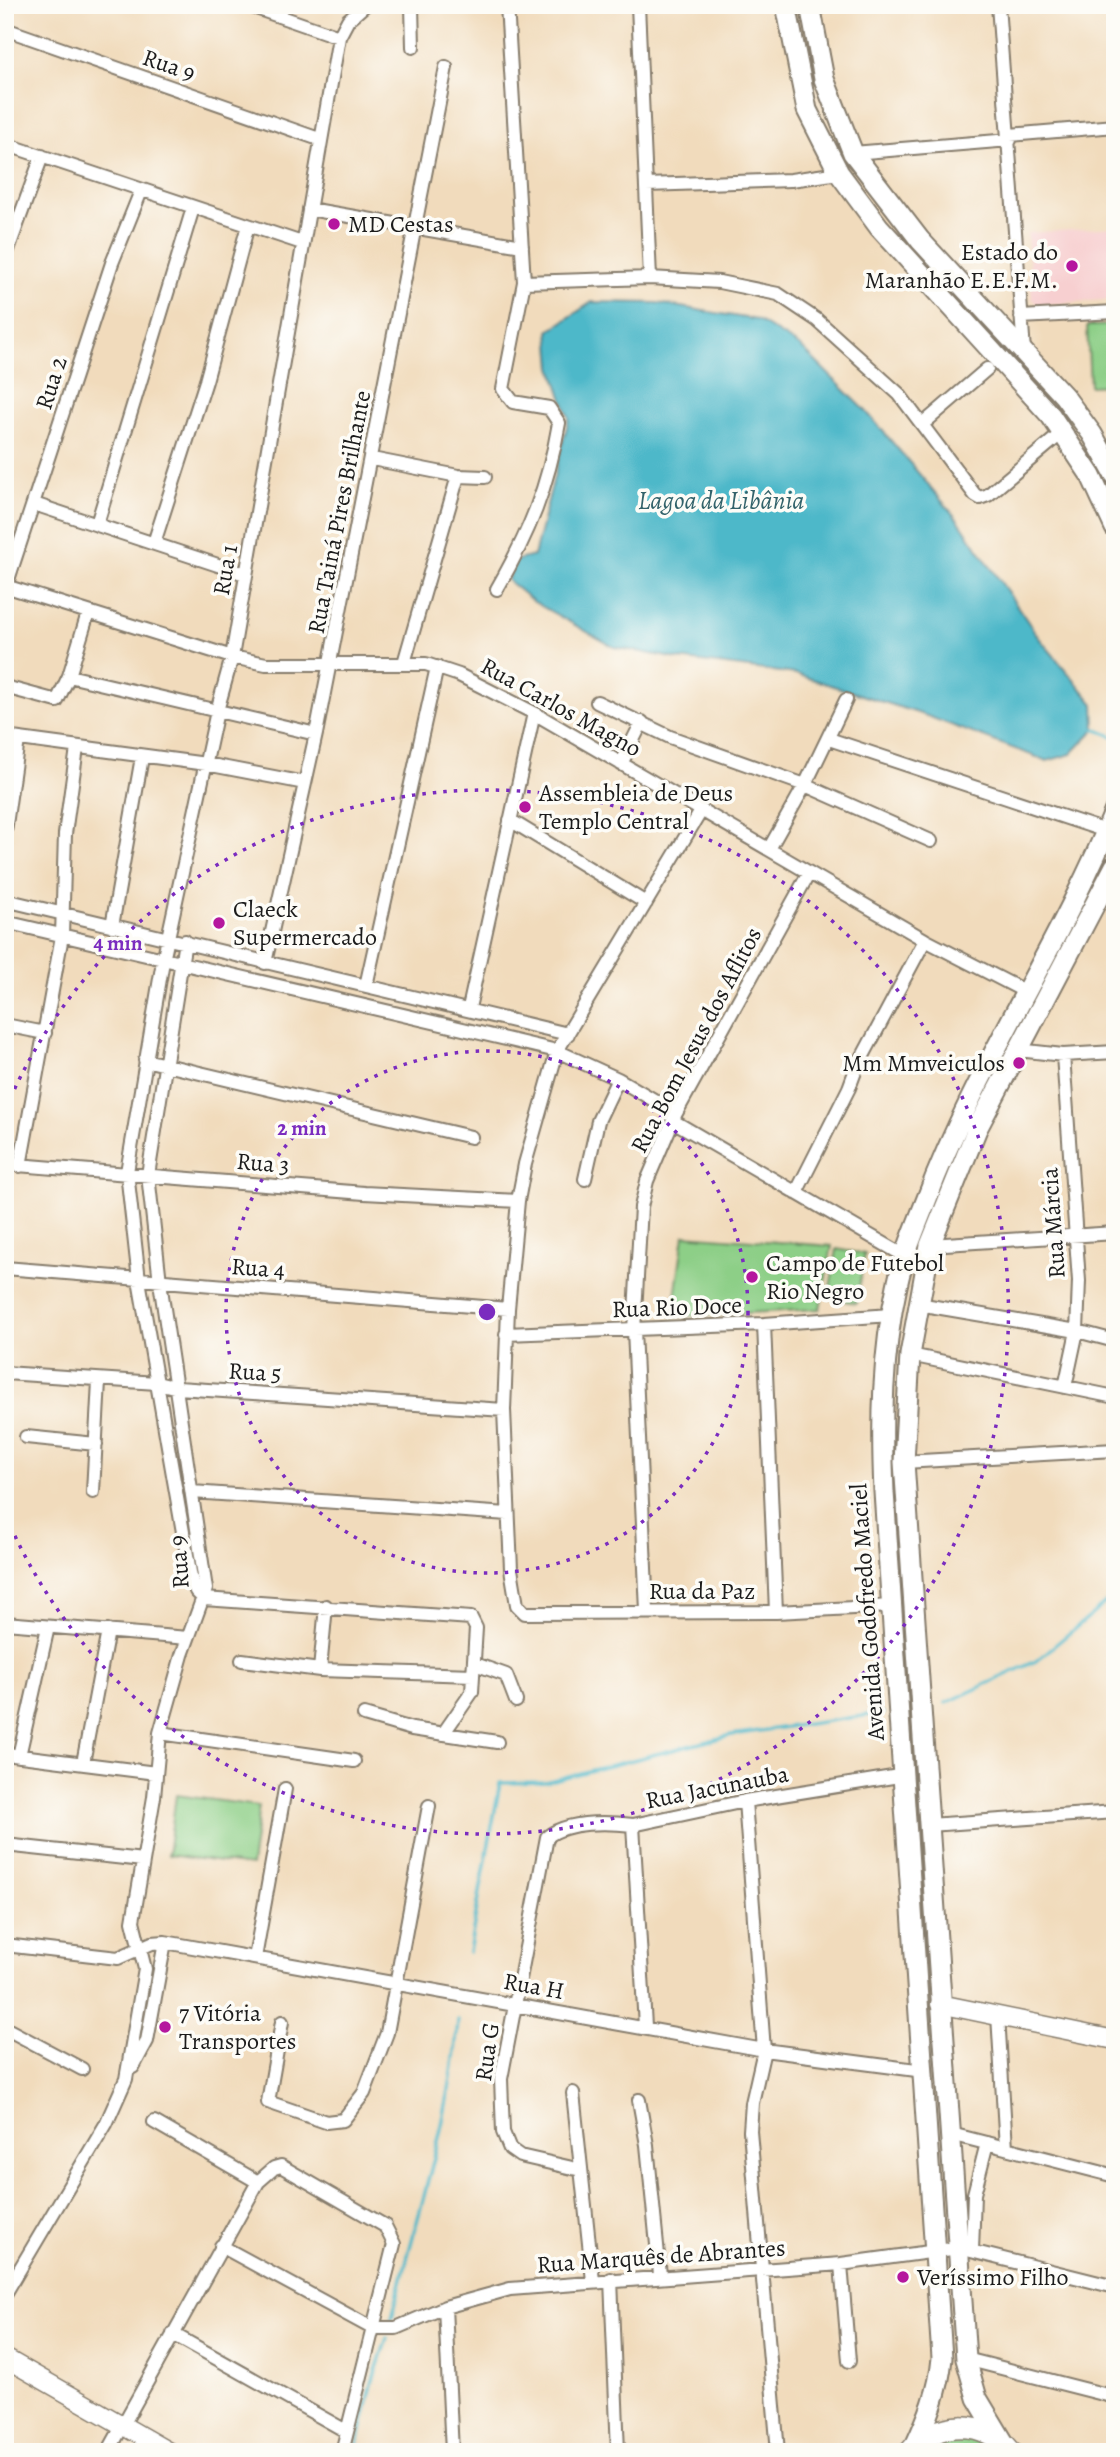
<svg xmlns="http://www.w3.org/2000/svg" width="1120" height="2457" font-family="Alegreya,serif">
<rect width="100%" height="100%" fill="#fdfcf7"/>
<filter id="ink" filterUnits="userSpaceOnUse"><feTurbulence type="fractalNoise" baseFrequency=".0143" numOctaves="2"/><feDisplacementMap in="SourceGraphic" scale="14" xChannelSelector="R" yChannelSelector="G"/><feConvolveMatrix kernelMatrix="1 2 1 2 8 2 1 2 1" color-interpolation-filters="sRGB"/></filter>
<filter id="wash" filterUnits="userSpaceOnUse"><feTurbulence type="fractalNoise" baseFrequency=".00686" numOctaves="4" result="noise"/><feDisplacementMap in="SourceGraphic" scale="28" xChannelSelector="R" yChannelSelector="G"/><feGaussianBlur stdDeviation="1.57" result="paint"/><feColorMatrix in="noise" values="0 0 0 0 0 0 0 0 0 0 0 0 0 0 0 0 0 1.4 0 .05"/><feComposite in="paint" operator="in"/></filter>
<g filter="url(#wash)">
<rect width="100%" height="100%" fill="#f1dbbc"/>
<path fill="#f7cfd0" d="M1115,227V299L1038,305L1032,299L1027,233Z"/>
<path fill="#8dcf87" stroke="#547652" stroke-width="2" d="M1115,325V385L1090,386L1087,326Z
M684,1235L832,1246L820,1309L672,1317Z
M837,1249L865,1254L856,1303L828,1298Z
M176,1795L259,1806L251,1866L168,1855Z
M957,2437L975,2439L997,2452H925L940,2441Z"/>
<path fill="#4db8c9" stroke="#346a72" stroke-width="2" d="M592,302L657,303L757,320L801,347L865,410L959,521L1039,638L1094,704L1095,729L1071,754L1047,761L927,716L796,674L678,659L614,647L534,602L507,580L517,560L534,556L569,418L552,367L549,331Z"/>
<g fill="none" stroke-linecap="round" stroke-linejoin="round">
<path stroke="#4db8c9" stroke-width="3.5" d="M1095,729L1115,737
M946,1703L1036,1661L1115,1595
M469,1952L500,1783L545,1782L732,1735L883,1713
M392,2318C415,2218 451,2122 458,2020
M356,2452L373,2380L387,2338"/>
</g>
</g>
<g filter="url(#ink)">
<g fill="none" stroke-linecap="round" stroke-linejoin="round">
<g stroke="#867c6c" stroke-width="16">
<path id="street" d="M247,5L339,37
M412,5L413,47
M638,5L650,278
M998,5L1024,351
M5,29L319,139
M1010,135L1115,126
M5,144L302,243
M853,153L1010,140
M646,185L791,180L839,173
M309,209L522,246
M5,258L42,156
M524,282L650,278L719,282L778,294L817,320L899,394L975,495L980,498L988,495L1063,432
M1021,317L1115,312
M923,424L987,369
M372,459L458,476L485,477
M34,504L245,574
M97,524L193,208
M154,543L206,381L248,225
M5,586L232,657L266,664H426L459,675L534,713L925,940L1026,992
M5,589L112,263L141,191
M497,589C529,533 548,487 559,423L549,408L513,402L503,389L524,282L507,5
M404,663L458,476
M69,676L316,734
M5,687L57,701L69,676L88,613
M597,702L670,737L805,785L931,841
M5,737L206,764L305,783
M829,739L1106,831
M621,764L642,722
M701,811L557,1051L525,1164L518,1201L508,1309L504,1410L511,1569L517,1605L525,1613L776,1612L892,1606
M510,820L646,903
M5,832L18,740
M769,849L805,785L846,700
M5,900L568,1034
M5,922L557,1051L618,1079L676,1113
M112,926L142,757
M265,963L316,734L446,67
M366,986L437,667
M469,1008L534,713
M5,1025L45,1033
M1018,1050L1063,1055L1115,1052
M1063,1055L1079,1281L1077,1331L1065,1387
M145,1060L471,1137
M673,1121L905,1256
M5,1164L364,1193L518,1201
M20,1166L62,936L65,834L77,748
M585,1179L598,1121L618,1079
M796,1193L849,1088L856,1069L925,940
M930,1245L1115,1233
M5,1268L508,1309
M918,1304L1077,1331L1115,1341
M764,1324L776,1612
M506,1334L764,1324L891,1315
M910,1355L1115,1397
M5,1373L157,1383L178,1388L504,1410
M26,1437L96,1444
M904,1462L1115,1450
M93,1492L99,1381
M192,1492L508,1514
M204,1599L196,1591L191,1578L139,1280L127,1172L163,961L217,711L232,657L339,37L348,20L365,5
M204,1599L471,1618L476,1628L472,1692L443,1734
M647,1611L634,1330L641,1207L647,1181L676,1113L809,873
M5,1623L188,1638
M242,1660L320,1670L473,1675
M475,1664L506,1675L516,1701
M320,1670L326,1606
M364,1715L412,1729L497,1742
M160,1733L354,1761
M5,1754L156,1773
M19,1756L48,1627
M83,1763L108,1631
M745,1801L764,2050L752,2103L750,2131L778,2452
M633,1825L645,2026
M929,1825L1115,1812
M5,1845L143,1860
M5,1945L118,1958L152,1943L165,1942L764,2050L924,2071
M255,1958L285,1789
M998,2015L1006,2148
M282,2022L268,2102L326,2122L343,2120L364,2093L387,2033L429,1806
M5,2028L82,2069
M133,2067L147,2041L165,1942
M573,2093L593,2281
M639,2100L647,2145L660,2275
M154,2122L258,2182
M951,2134L1115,2176
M581,2170L520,2156L510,2149L503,2132L501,2079L547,1837C568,1821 607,1822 633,1825L745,1801L905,1775
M221,2246L372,2328H396L445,2307L510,2289L841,2264L959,2248L1115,2287
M972,2251L974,2194L987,2143
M841,2264L849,2361
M611,2279L618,2452
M5,2294L106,2124L126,2079L145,1969L133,1921L154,1797L160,1733L182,1655L206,1589L160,1282L148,1175L185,941
M445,2307L452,2452
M173,2334L346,2431
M966,2359L1115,2397
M108,2452L258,2182L274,2168L281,2166L385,2226L394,2244L342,2452"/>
</g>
<g stroke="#867c6c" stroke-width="21">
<path id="secondary" d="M940,2004L1115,2040
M5,2358L169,2452"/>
</g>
<g stroke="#867c6c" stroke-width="23">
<path id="primary" d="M786,5L807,110L839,173L879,227L1051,416L1091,476L1115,528
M810,5L824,79L853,153L920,240L1064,396L1092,434L1115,475
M1004,2443L977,2398L966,2359L904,1462L910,1355L930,1245L977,1129L1115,866
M914,2448C928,2418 939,2392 942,2358L884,1492C881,1423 882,1354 897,1286C903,1257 915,1229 926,1201C977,1065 1060,945 1115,810"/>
</g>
<g stroke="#867c6c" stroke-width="24">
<path id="highway" d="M910,2452C938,2419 984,2418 1011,2452"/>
</g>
<use href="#street" stroke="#fff" stroke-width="12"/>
<use href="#secondary" stroke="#fff" stroke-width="18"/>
<use href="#primary" stroke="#fff" stroke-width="19"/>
<use href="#highway" stroke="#fff" stroke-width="21"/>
</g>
</g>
<g fill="none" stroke="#7b2cbf" stroke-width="3.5" stroke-dasharray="3.5 7">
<circle cx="487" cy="1312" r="261"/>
<path d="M6 1108A522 522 0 1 1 6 1516"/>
</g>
<g fill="#b5179e" stroke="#fdfcf7" stroke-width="2.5">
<circle cx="334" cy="224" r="7"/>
<circle cx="1072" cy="266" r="7"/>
<circle cx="525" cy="807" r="7"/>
<circle cx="219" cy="923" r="7"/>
<circle cx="1019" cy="1063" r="7"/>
<circle cx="752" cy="1277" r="7"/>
<circle cx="165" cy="2027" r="7"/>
<circle cx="903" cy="2277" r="7"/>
</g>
<g text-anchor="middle" stroke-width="7" stroke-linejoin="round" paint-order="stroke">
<g font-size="24" fill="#1c1c1c" stroke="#fdfcf7">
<text transform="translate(169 65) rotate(19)" y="8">Rua 9</text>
<text transform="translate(51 383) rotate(-72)" y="8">Rua 2</text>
<text transform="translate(339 512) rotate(-79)" y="8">Rua Tainá Pires Brilhante</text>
<text transform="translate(225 570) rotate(-80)" y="8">Rua 1</text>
<text transform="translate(561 707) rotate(29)" y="8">Rua Carlos Magno</text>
<text transform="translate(696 1040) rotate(-62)" y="8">Rua Bom Jesus dos Aflitos</text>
<text transform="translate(263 1163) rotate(5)" y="8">Rua 3</text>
<text transform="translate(1053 1223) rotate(-94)" y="8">Rua Márcia</text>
<text transform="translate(258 1268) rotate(4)" y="8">Rua 4</text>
<text transform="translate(677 1307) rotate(-2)" y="8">Rua Rio Doce</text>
<text transform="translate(255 1372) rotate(3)" y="8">Rua 5</text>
<text transform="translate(179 1562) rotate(-94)" y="8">Rua 9</text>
<text x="702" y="1599">Rua da Paz</text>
<text transform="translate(867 1612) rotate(-94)" y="8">Avenida Godofredo Maciel</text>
<text transform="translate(717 1787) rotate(-11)" y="8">Rua Jacunauba</text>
<text transform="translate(534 1986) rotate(10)" y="8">Rua H</text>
<text transform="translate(487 2052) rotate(-82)" y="8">Rua G</text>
<text transform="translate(661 2256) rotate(-4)" y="8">Rua Marquês de Abrantes</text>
</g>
<g font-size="24" fill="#1c1c1c" stroke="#fdfcf7" text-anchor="start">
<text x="348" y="232">MD Cestas</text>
<text x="1058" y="260" text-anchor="end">Estado do<tspan x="1058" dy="28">Maranhão E.E.F.M.</tspan></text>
<text x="539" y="801">Assembleia de Deus<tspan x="539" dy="28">Templo Central</tspan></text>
<text x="233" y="917">Claeck<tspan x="233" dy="28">Supermercado</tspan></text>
<text x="1005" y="1071" text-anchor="end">Mm Mmveiculos</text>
<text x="766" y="1271">Campo de Futebol<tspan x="766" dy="28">Rio Negro</tspan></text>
<text x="179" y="2021">7 Vitória<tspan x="179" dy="28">Transportes</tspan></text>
<text x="917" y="2285">Veríssimo Filho</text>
</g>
<g font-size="26" font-style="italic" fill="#32626a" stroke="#fdfcf7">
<text x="721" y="509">Lagoa da Libânia</text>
</g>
</g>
<circle cx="487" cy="1312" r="10" fill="#7b2cbf" stroke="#fdfcf7" stroke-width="3.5"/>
<g font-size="21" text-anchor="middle" font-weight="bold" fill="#7b2cbf" stroke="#fdfcf7" stroke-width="7" stroke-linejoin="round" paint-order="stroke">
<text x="118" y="950">4 min</text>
<text x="302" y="1135">2 min</text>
</g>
<rect width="1120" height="2457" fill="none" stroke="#fdfcf7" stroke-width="28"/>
</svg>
